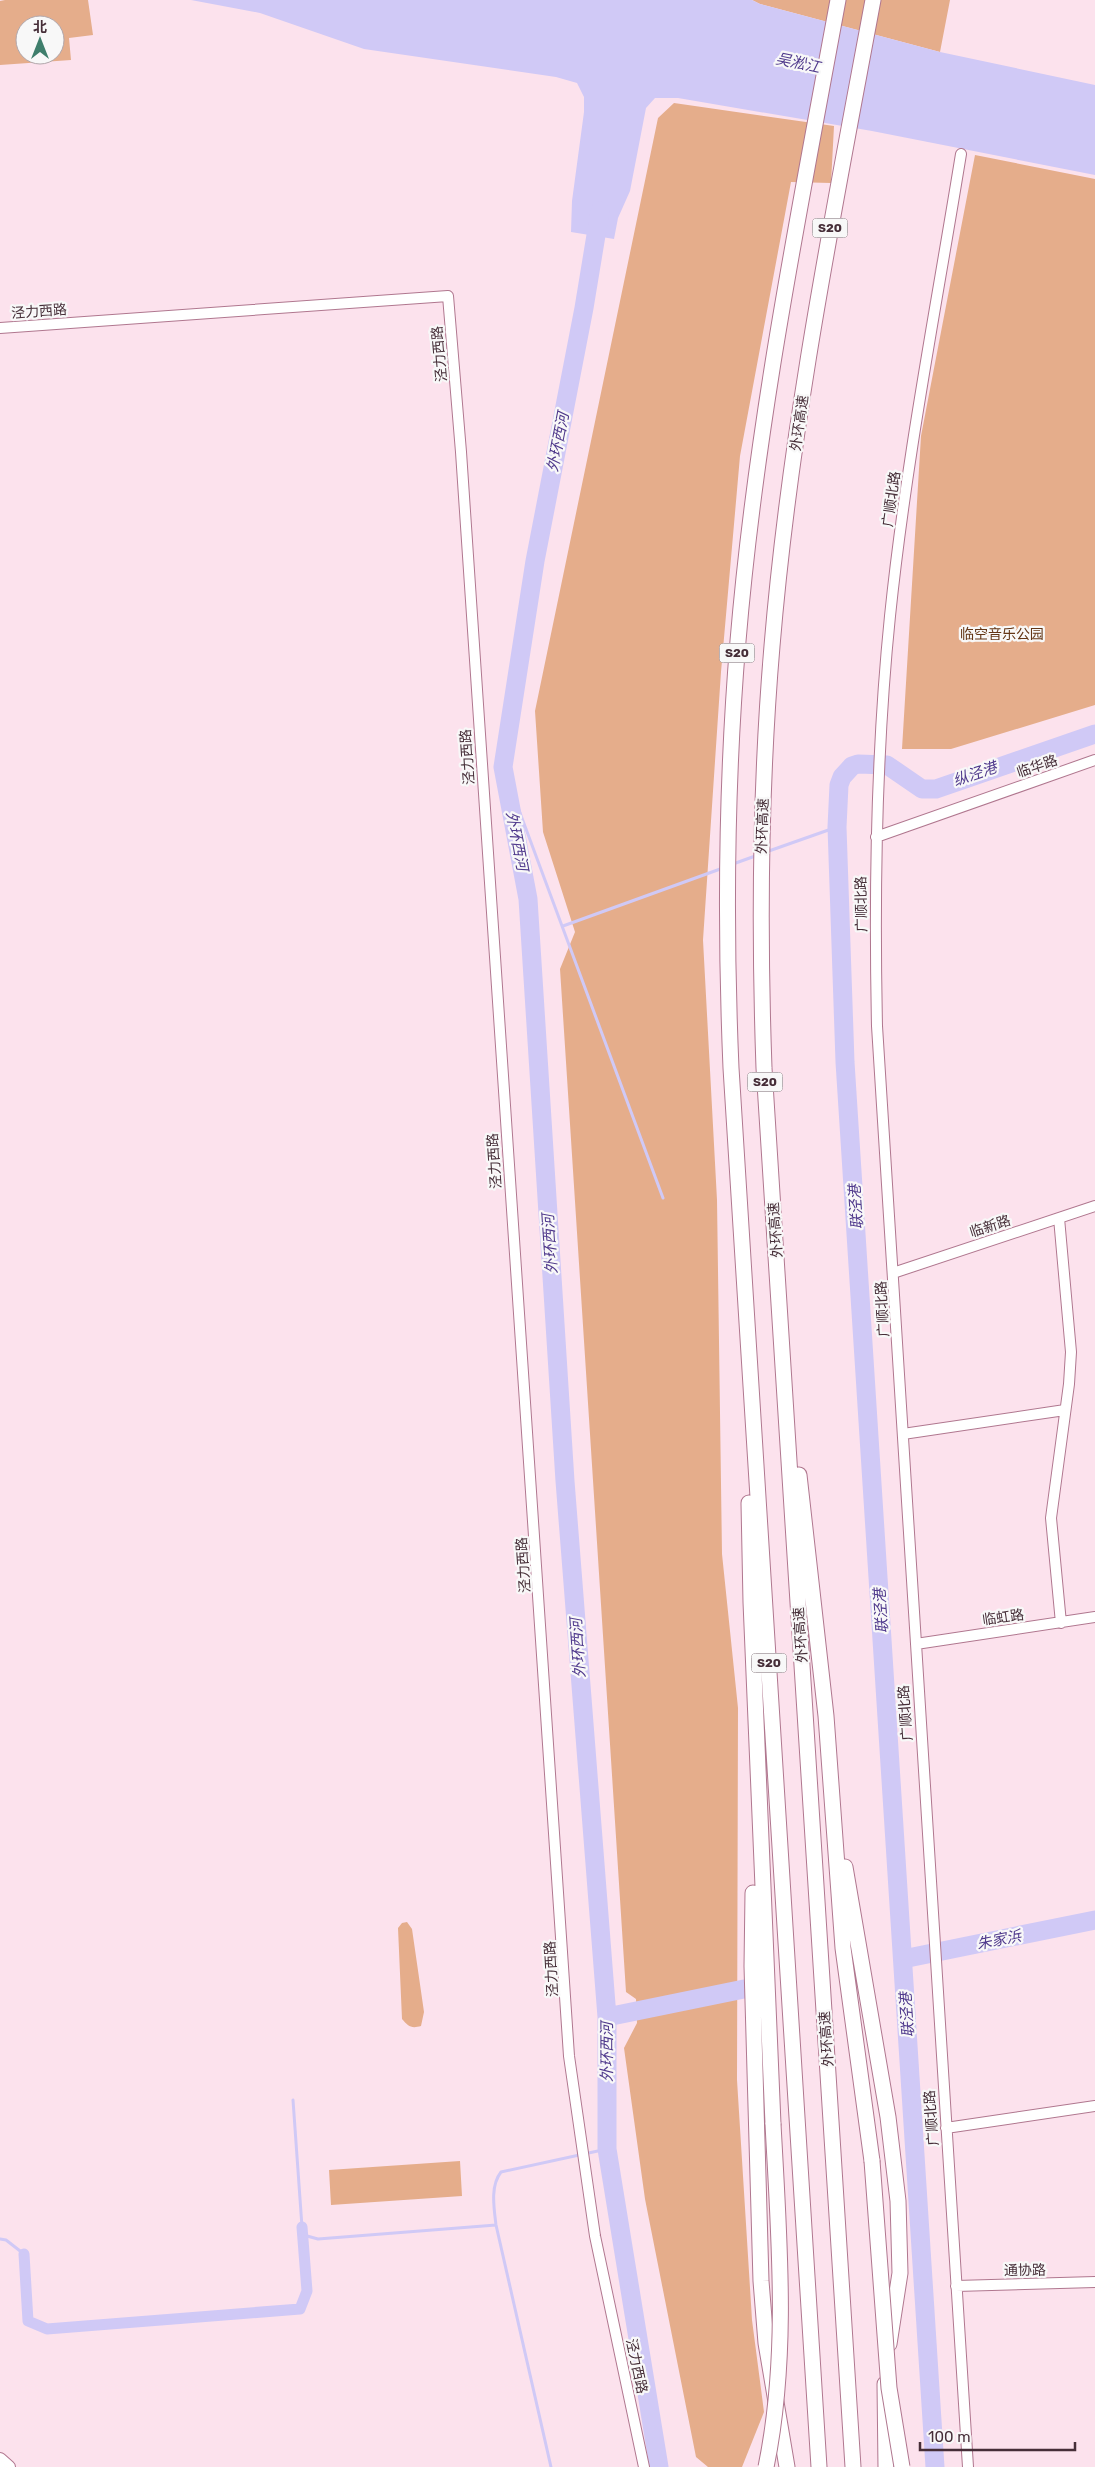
<svg xmlns="http://www.w3.org/2000/svg" width="1095" height="2467" font-family="Rubik,'Noto Sans SC',sans-serif">
<rect width="100%" height="100%" fill="#fce2ed"/>
<path fill="#e5ad8b" fill-rule="evenodd" d="M5,0H88L93,35L69,38L71,60L0,65V1ZM25,25H55V55H25Z
M752,0H950L940,52L760,4Z
M674,103L834,126L831,183L791,182L740,456L721,672L703,940L717,1200L722,1554L738,1708L737,2080L752,2320L764,2412L742,2467H708L696,2457L645,2199L624,2048L637,2023L636,1999L626,1992L560,969L575,932L543,832L535,711L658,118Z
M975,155L1095,179V705L951,749H902L921,436Z
M407,1922L412,1929L424,2012L421,2026C411,2029 408,2026 402,2019L398,1928L402,1923Z
M460,2161L462,2196L331,2205L329,2170Z"/>
<path fill="#d0c9f6" d="M191,0H752L760,4L940,52L1095,85V175L872,131L678,98H655L646,108L630,191L618,218L614,239L571,232L572,201L584,112V97L577,83L556,77L364,49L260,13Z"/>
<g fill="none" stroke-linecap="round" stroke-linejoin="round">
<path stroke="#d0c9f6" stroke-width="3" d="M503,767L663,1198
M766,852L837,827
M733,864L758,855
M563,926L723,868
M293,2100L302,2227L307,2236L318,2239L496,2225
M0,2239L6,2240L24,2254
M551,2467L496,2225C494,2208 490,2186 501,2172L607,2149"/>
<path stroke="#d0c9f6" stroke-width="11" d="M24,2254L28,2321L47,2329L300,2309L307,2291L302,2227"/>
<path stroke="#d0c9f6" stroke-width="19" d="M600,211L584,308L535,561L503,767L528,899L565,1481L607,2017V2149L659,2467
M903,1959L1095,1920
M607,2017L744,1989
M935,2467L845,1062L837,827L839,785L842,777L852,766L858,764L887,765L922,789H936L1095,734"/>
<g stroke="#b0778f" stroke-width="12">
<path id="minor" d="M961,154C936,308 906,461 890,616C876,753 874,888 877,1026L968,2467
M0,328L448,296L461,452L569,2056L595,2236L644,2467
M876,837L1095,760
M1059,1218L1071,1352L1069,1384L1051,1518L1061,1623
M893,1273L1095,1206
M903,1434L1065,1410
M916,1644L1095,1617
M946,2128L1095,2106
M956,2286L1095,2282"/>
</g>
<g stroke="#b0778f" stroke-width="14">
<path id="major" d="M0,2459L9,2467"/>
</g>
<g stroke="#b0778f" stroke-width="17">
<path id="highway" d="M799,1475L826,1716L843,1948L872,2161
M749,1503L751,1602L773,2124
M845,1867L888,2117L898,2201L900,2273L889,2344
M753,1893L752,1966L761,2281L766,2343L787,2467
M885,2384L886,2467
M819,2467L731,1068C725,926 726,784 738,641C756,425 799,213 838,0
M853,2467L764,1068C759,927 760,787 772,646C790,429 833,215 873,0"/>
</g>
<use href="#minor" stroke="#fff" stroke-width="10"/>
<use href="#major" stroke="#fff" stroke-width="12"/>
<use href="#highway" stroke="#fff" stroke-width="15"/>
<g stroke="#b0778f" stroke-width="17" stroke-linecap="butt">
<path id="highway-bridge" d="M872,2161L889,2388L902,2467
M766,2467C789,2355 779,2238 773,2124"/>
</g>
<use href="#highway-bridge" stroke="#fff" stroke-width="15"/>
</g>
<g text-anchor="middle" stroke-width="4.5" stroke-linejoin="round" paint-order="stroke">
<g fill="#f8f8f8" stroke="#7b6b72" stroke-width="1">
<rect x="812.5" y="218.5" width="35" height="19" rx="4"/>
<rect x="719.5" y="643.5" width="35" height="19" rx="4"/>
<rect x="747.5" y="1072.5" width="35" height="19" rx="4"/>
<rect x="751.5" y="1653.5" width="35" height="19" rx="4"/>
</g>
<g font-size="12" font-weight="bold" fill="#462e38">
<text x="830" y="232">S20</text>
<text x="737" y="657">S20</text>
<text x="765" y="1086">S20</text>
<text x="769" y="1667">S20</text>
</g>
<g font-size="14" fill="#462e38" stroke="#f8f8f8">
<text transform="translate(39 311) rotate(-4)" y="5">泾力西路</text>
<text transform="translate(439 354) rotate(-95)" y="5">泾力西路</text>
<text transform="translate(799 423) rotate(-82)" y="5">外环高速</text>
<text transform="translate(891 499) rotate(-82)" y="5">广顺北路</text>
<text transform="translate(467 757) rotate(-94)" y="5">泾力西路</text>
<text transform="translate(1037 766) rotate(-19)" y="5">临华路</text>
<text transform="translate(762 826) rotate(-88)" y="5">外环高速</text>
<text transform="translate(861 904) rotate(-91)" y="5">广顺北路</text>
<text transform="translate(494 1161) rotate(-94)" y="5">泾力西路</text>
<text transform="translate(990 1226) rotate(-18)" y="5">临新路</text>
<text transform="translate(775 1230) rotate(-94)" y="5">外环高速</text>
<text transform="translate(882 1309) rotate(-93)" y="5">广顺北路</text>
<text transform="translate(523 1565) rotate(-94)" y="5">泾力西路</text>
<text transform="translate(1003 1617) rotate(-8)" y="5">临虹路</text>
<text transform="translate(800 1635) rotate(-94)" y="5">外环高速</text>
<text transform="translate(905 1713) rotate(-94)" y="5">广顺北路</text>
<text transform="translate(551 1969) rotate(-93)" y="5">泾力西路</text>
<text transform="translate(826 2039) rotate(-94)" y="5">外环高速</text>
<text transform="translate(931 2118) rotate(-94)" y="5">广顺北路</text>
<text transform="translate(1025 2270) rotate(-1)" y="5">通协路</text>
<text transform="translate(637 2366) rotate(78)" y="5">泾力西路</text>
</g>
<g font-size="14" fill="#643616" stroke="#f8f8f8">
<text x="1002" y="639">临空音乐公园</text>
</g>
<g font-size="15" font-style="italic" fill="#4f398c" stroke="#f8f8f8">
<text transform="translate(798 63) rotate(12)" y="5">吴淞江</text>
<text transform="translate(558 442) rotate(-79)" y="5">外环西河</text>
<text transform="translate(975 774) rotate(-19)" y="5">纵泾港</text>
<text transform="translate(517 841) rotate(79)" y="5">外环西河</text>
<text transform="translate(856 1207) rotate(-94)" y="5">联泾港</text>
<text transform="translate(550 1244) rotate(-94)" y="5">外环西河</text>
<text transform="translate(881 1611) rotate(-94)" y="5">联泾港</text>
<text transform="translate(578 1648) rotate(-94)" y="5">外环西河</text>
<text transform="translate(999 1940) rotate(-11)" y="5">朱家浜</text>
<text transform="translate(907 2015) rotate(-94)" y="5">联泾港</text>
<text transform="translate(607 2052) rotate(-90)" y="5">外环西河</text>
</g>
</g>
<g transform="translate(40 40)"><circle r="24" fill="#f8f8f8" stroke="#b1a7ab"/>
<path d="M0-4L9 19L0 12L-9 19Z" fill="#3f7e6c"/>
<text y="-8" font-size="14" font-weight="bold" text-anchor="middle" fill="#462e38">北</text>
</g>
<path d="M920 2442v8h155v-8" fill="none" stroke="#462e38" stroke-width="2.5"/>
<text x="928" y="2442" font-size="15" fill="#462e38" stroke="#f8f8f8" stroke-width="4" paint-order="stroke">100 m</text>
</svg>
